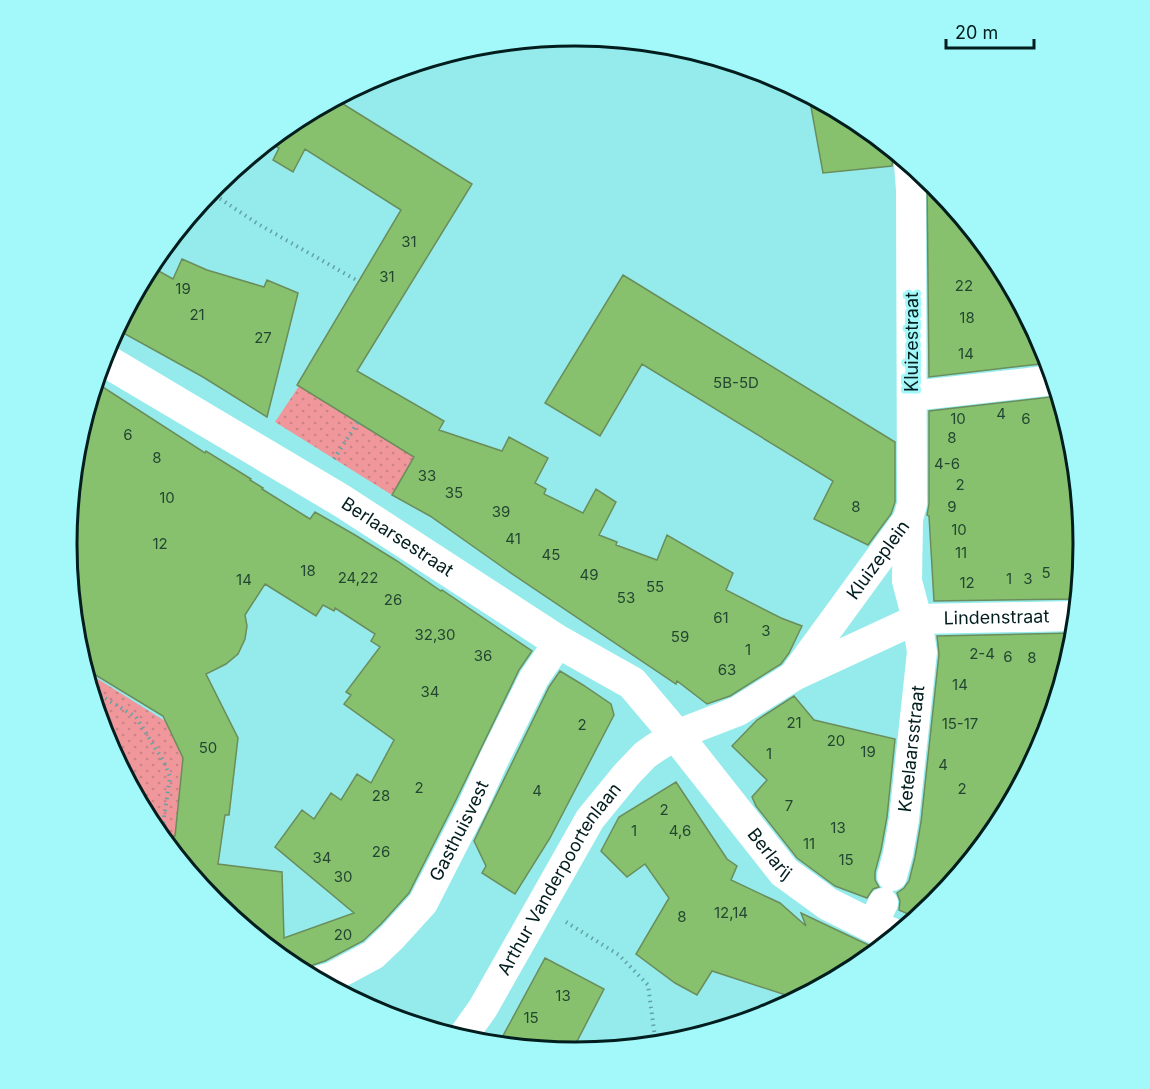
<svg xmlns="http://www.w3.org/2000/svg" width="1150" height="1089" font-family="Inter,sans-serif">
<defs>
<pattern id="park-dots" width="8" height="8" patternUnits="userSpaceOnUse" patternTransform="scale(1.5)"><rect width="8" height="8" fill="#f0979c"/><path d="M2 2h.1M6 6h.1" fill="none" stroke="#cc8286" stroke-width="1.8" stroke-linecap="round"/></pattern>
</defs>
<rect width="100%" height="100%" fill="#95ebec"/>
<path fill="url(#park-dots)" d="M299,386L414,457L392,495L275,422Z
M85,671L165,721L183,758L173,853L152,827L105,739Z"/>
<path fill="#87c16d" stroke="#6a8d5b" stroke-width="1.5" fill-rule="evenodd" d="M809,96L858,122L896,153L893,157L892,166L823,173Z
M335,99L472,184L357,371L444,421L439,430L502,451L509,437L548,458L535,483L546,489L544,494L583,513L596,489L616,502L599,535L617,542L616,545L657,560L667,535L733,573L726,590L781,618L802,626L789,653L781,664L730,696L707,704L677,681L676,684L508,571L430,516L392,495L414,457L297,385L401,210L305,149L293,172L273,160L279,148L267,142L293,122Z
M927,179L935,185L998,262L1045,350L1049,363L929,377Z
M182,259L207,270L264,287L267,280L298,293L267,417L203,377L116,329L150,266L173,279Z
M623,275L895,442V502L891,514L868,545L814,519L833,481L642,364L600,436L545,403Z
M95,382L205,453L206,451L251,479L250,480L263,488L262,489L310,519L315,512L355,535L397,561L441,591L442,590L532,651L519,670L456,800L409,893L381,924L363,941L325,961L313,965L306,969L303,973L292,967L215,904L160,836H175L183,758L163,716L84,668L76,643L67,544L76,445ZM265,584L316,616L323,605L334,611L335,608L375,634L371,641L380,647L346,692L351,695L344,704L394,740L371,783L357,774L341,800L331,793L314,819L302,810L275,847L354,913L284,938L282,872L218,864L225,815H229L238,738L206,674L226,664L238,654L245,639L247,626L245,615Z
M1059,396L1074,446L1083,545L1078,599L934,601L929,516L927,515L929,504V411Z
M1075,633L1074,644L1045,739L998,827L934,904L917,918L899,910L900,901L897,893L904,888L909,881L915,857L921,822L939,654L937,636Z
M560,671L583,685L611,704L614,715L550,838L515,894L482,873L486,866L474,841L549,687Z
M794,696L814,720L895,739L887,817L881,850L875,872V880L879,887L873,889L867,898L835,886L797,858L756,806L752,797L767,780L732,746L757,720Z
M676,782L727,859L737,866L731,880L780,903L806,926L801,913L879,950L857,967L798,999L712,971L697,995L675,983L636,954L669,898L645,864L627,877L601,851L619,817Z
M545,958L604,989L571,1053L498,1045Z"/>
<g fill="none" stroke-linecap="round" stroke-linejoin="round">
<path stroke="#61a2a3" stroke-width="4" stroke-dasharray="1.5 4.5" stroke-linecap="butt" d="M210,192L258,224L358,281
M334,459L358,422
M90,689L136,717L164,762L170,777L161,838
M566,922L619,955L648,985L656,1045"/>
<g stroke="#fff" stroke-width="30">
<path d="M912,396L1054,380"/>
<path id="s1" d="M795,674L908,519"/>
<path id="s2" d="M892,876L898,854L904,819L922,652L917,619L907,581L908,519L912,504L911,190L909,164"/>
<path d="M872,926L883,903"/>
<path id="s3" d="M318,981L332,977L373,955L393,936L423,903L472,807L493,761L534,678L559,642"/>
<path id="s4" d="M461,1039L483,1008L590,819L626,775L645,755L655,748L676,735L738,711L794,676L917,619L1076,616"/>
</g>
<path stroke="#fff" stroke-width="33" id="s5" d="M103,359L342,501L559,642L632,683L676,735L784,872L828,904L872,926L896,936"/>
</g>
<g text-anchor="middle" stroke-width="6" stroke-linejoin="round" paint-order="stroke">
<g font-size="15" fill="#234632">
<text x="409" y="247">31</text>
<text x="387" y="282">31</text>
<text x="964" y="291">22</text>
<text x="183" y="294">19</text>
<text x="197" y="320">21</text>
<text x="967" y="323">18</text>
<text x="263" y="343">27</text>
<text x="966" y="359">14</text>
<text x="736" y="388">5B-5D</text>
<text x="1001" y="419">4</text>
<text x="958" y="424">10</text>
<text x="1026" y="424">6</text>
<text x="128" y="440">6</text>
<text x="952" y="443">8</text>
<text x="157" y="463">8</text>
<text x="947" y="469">4-6</text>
<text x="427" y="481">33</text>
<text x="960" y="490">2</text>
<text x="454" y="498">35</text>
<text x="167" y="503">10</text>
<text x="856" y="512">8</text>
<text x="952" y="512">9</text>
<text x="501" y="517">39</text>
<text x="959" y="535">10</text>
<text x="513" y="544">41</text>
<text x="160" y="549">12</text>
<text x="961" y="558">11</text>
<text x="551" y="560">45</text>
<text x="308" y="576">18</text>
<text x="1046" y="578">5</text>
<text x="589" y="580">49</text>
<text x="358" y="583">24,22</text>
<text x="1009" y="584">1</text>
<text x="1028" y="584">3</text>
<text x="244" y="585">14</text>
<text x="967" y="588">12</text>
<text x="655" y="592">55</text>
<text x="626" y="603">53</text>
<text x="393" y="605">26</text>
<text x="721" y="623">61</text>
<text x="766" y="636">3</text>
<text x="435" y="640">32,30</text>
<text x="680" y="642">59</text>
<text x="748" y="655">1</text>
<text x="982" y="659">2-4</text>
<text x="483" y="661">36</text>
<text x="1008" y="662">6</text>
<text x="1032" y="663">8</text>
<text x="727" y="675">63</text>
<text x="960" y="690">14</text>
<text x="430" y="697">34</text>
<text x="794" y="728">21</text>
<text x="960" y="729">15-17</text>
<text x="582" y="730">2</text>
<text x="836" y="746">20</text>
<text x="208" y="753">50</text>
<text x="868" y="757">19</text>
<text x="769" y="759">1</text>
<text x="943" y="770">4</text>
<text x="419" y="793">2</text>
<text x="962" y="794">2</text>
<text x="537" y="796">4</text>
<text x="381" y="801">28</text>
<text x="789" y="811">7</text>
<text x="664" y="815">2</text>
<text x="838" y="833">13</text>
<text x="634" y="836">1</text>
<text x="680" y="836">4,6</text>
<text x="809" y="849">11</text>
<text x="381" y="857">26</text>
<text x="322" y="863">34</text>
<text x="846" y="865">15</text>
<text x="343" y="882">30</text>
<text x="731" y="918">12,14</text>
<text x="682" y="922">8</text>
<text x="343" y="940">20</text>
<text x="563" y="1001">13</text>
<text x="531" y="1023">15</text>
</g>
<g font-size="18" fill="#021d1e" stroke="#a3f8f9">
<text transform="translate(912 342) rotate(-90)" y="6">Kluizestraat</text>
<text dy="6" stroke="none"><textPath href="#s5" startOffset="344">Berlaarsestraat</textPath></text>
<text dy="6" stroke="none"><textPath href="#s1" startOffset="141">Kluizeplein</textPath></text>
<text dy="6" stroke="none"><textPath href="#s4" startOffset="724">Lindenstraat</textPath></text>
<text dy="6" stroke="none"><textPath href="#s2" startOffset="129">Ketelaarsstraat</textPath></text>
<text dy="6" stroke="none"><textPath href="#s3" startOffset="214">Gasthuisvest</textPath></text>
<text dy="6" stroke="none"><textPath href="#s5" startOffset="840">Berlarij</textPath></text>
<text dy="6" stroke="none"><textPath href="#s4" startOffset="188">Arthur Vanderpoortenlaan</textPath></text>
</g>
</g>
<path d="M0 0H1150V1089H0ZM77 544a498 498 0 1 1 996 0a498 498 0 1 1-996 0Z" fill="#a3f8f9" fill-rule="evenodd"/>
<path fill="none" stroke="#021d1e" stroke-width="3" d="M77 544a498 498 0 1 1 996 0a498 498 0 1 1-996 0Z"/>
<path d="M946 39v9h88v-9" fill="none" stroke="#021d1e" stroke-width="3"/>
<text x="955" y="39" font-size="18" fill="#021d1e" stroke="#a3f8f9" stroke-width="4.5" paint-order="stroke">20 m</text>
</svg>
